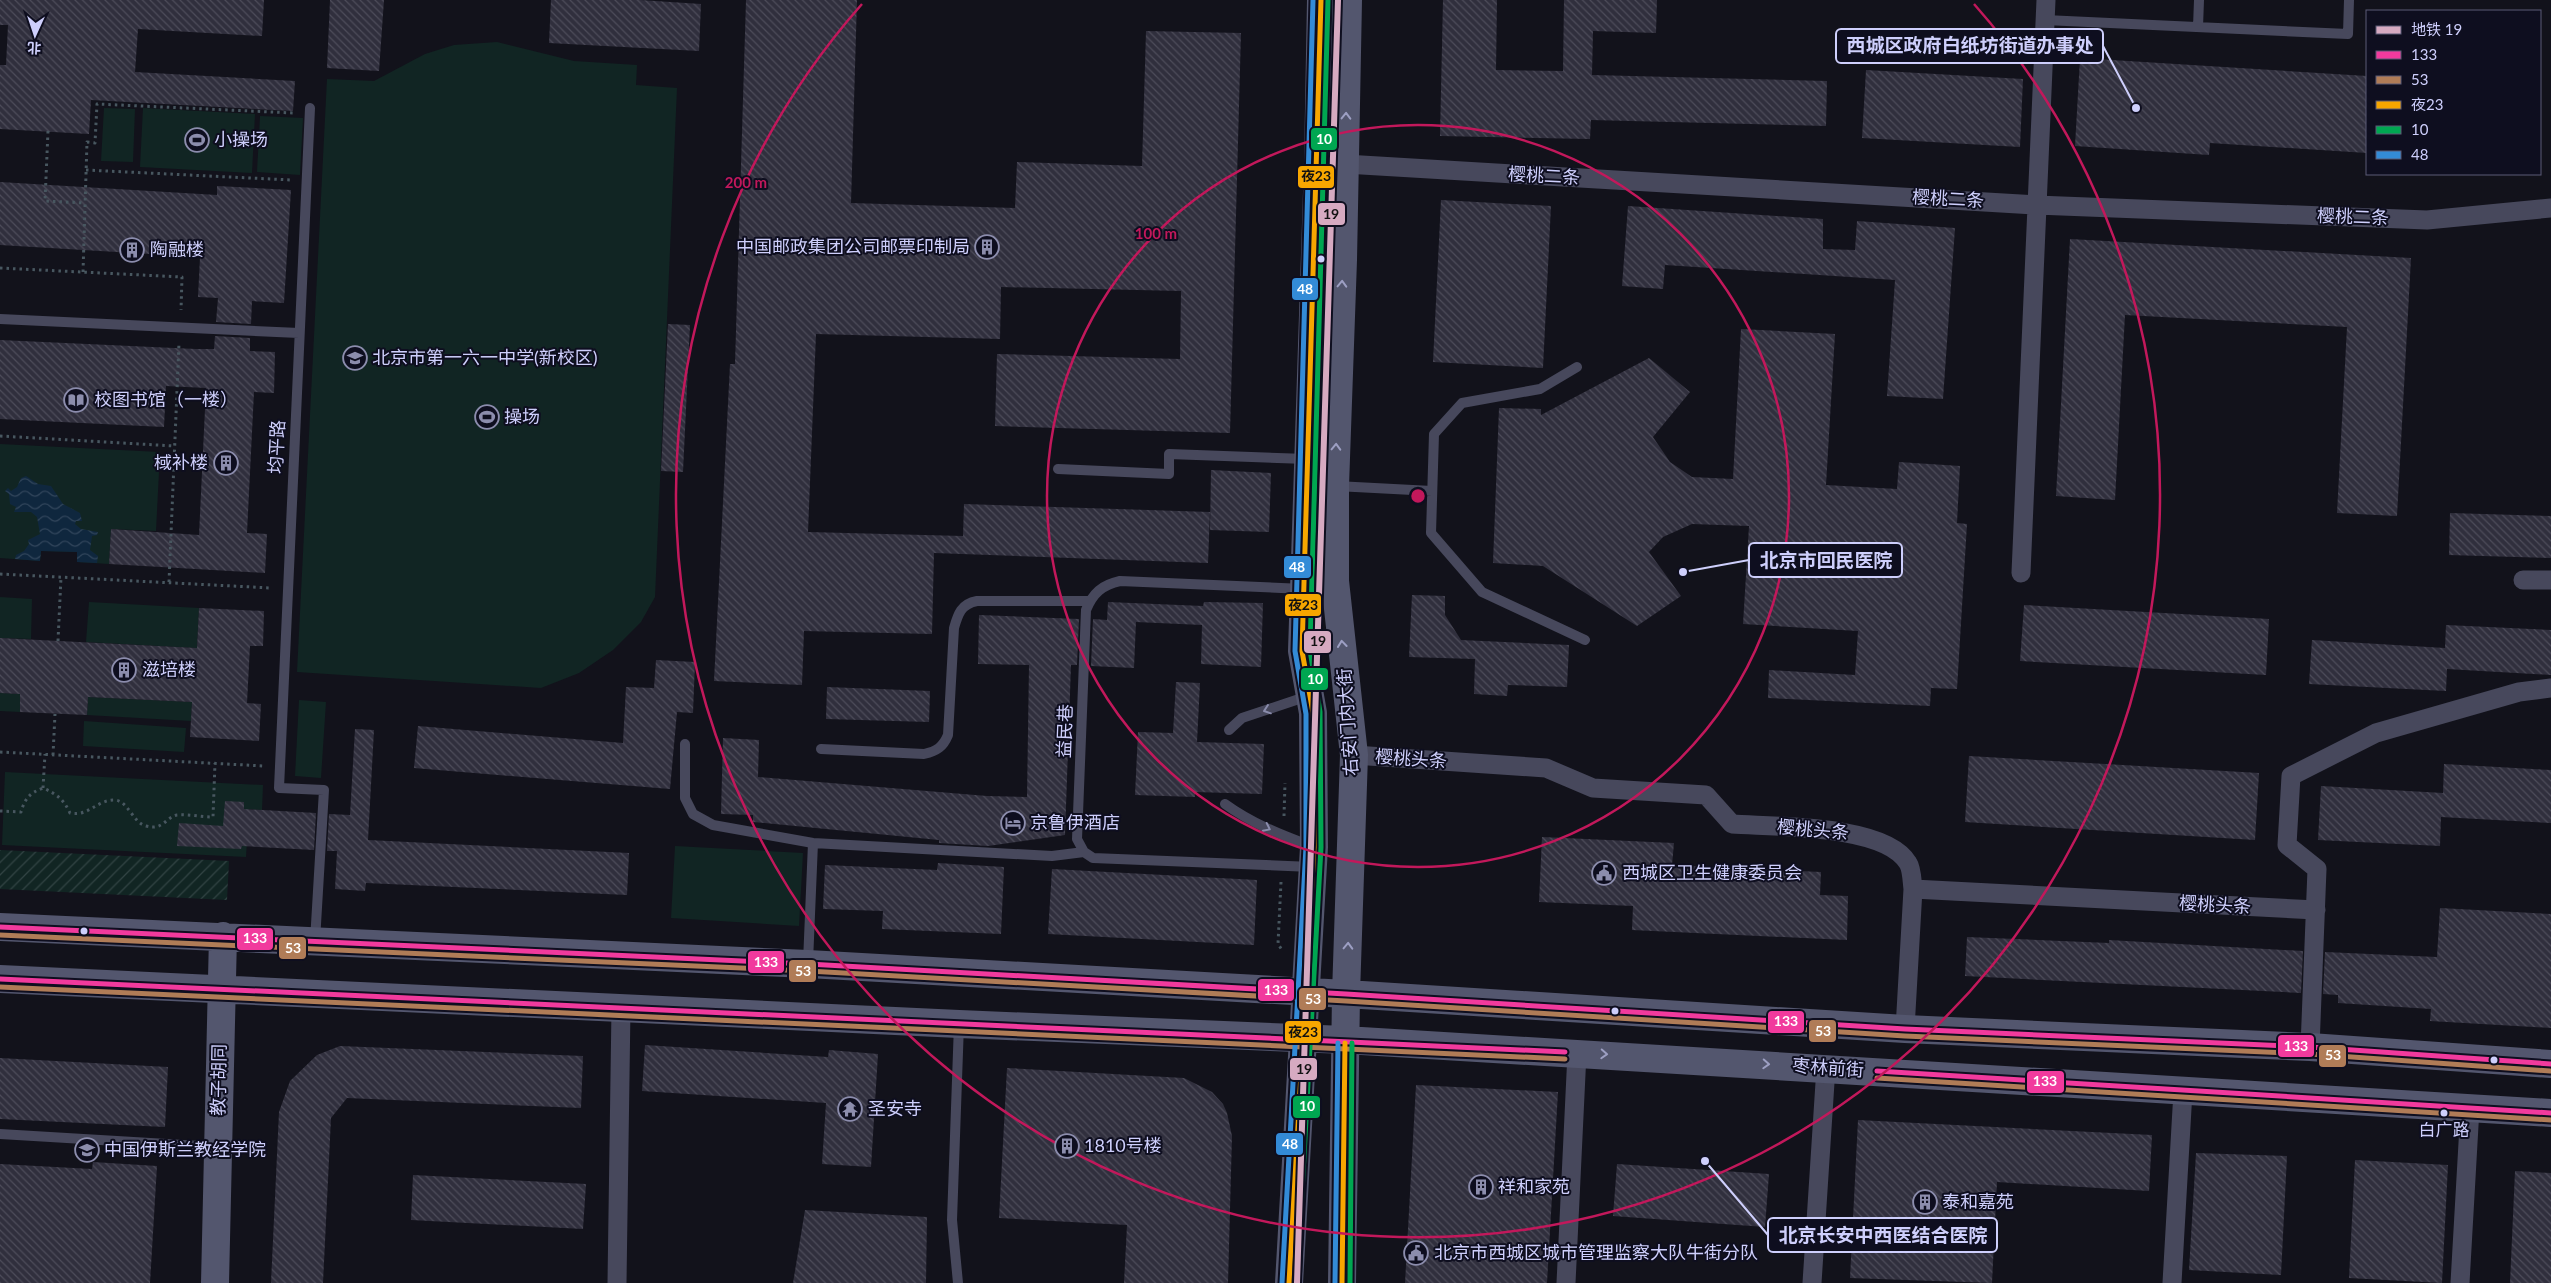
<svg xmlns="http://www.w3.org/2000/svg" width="2551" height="1283" font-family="Lato,'Noto Sans SC',sans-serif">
<defs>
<pattern id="garden-furrows" width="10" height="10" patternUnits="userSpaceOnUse" patternTransform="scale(1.25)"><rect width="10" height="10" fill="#112523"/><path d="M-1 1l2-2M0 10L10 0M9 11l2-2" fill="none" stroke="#324444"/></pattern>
<pattern id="water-waves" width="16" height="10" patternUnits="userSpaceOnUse" patternTransform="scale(1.25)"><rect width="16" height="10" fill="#0f273e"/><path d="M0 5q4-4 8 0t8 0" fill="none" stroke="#31455b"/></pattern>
<pattern id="building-back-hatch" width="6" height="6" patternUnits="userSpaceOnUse" patternTransform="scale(1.25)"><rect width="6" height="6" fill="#302f3d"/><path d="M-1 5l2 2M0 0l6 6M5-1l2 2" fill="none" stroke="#4d4c5a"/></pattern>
</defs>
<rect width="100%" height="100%" fill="#12121b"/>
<path fill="#112523" d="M497,42L574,61L637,65L636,85L677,88L655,597L641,622L613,650L579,673L541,688L297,672L327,79L374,81L425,54L454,45Z
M104,108L135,109L133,162L101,161Z
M143,108L255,114L252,173L140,167Z
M260,116L303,118L300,175L257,172Z
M0,444L160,452L156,531L111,529L109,564L77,562V552L41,551L40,561L0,558Z
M0,597L32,599L31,639L0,638Z
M89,602L199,608L197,648L86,642Z
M0,693L20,694V712L0,711Z
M88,697L192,702L191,721L87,715Z
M299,700L326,702L321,778L295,776Z
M84,721L186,728L184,752L83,746Z
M5,772L263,785L262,810L249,809L246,857L2,845Z
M675,846L803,853L799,926L671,918Z"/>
<path fill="url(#garden-furrows)" d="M0,850L229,861L227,900L0,889Z"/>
<path fill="url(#water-waves)" d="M26,476L38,484L51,486L63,504L80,513L82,521H76L75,524L81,529L98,532L97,535L92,536L90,550L98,556L97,563L77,562V552L41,551L40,561L15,559L16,555L24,551L29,544L28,540L40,534L37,517L31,512H14L16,507L10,504L9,494L5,491L8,488L11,491L17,487L21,478Z"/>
<path fill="url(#building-back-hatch)" d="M0,0H264L262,36L138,29L135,72L295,81L293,111L91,100L89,134L0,129V65H6L8,25H0Z
M330,0H384L379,71L327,68Z
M551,0H640L701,4L699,51L549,43Z
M746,0H857L851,203L1015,208L1017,162L1142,166L1146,31L1241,33L1230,433L995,426L997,354L1180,359L1181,291L1001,287L1000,339L816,334L808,532L963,536L964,504L1210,512L1208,563L934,553L932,634L804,631L802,685L714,681L730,364H735Z
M1443,0H1497L1496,70L1563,71L1564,0H1657L1656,33L1593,31L1592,75L1827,81L1826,126L1591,120L1590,139L1440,136Z
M2080,58L2367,76V153L2210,143L2209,155L2075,146Z
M1866,70L2023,79L2020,147L1862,138Z
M0,182L217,195V186L291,190L284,303L252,301L251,324L216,322L218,298L198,297L200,257L0,245Z
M1441,200L1551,206L1543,368L1433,362Z
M1628,206L1823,219V249L1855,250L1857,221L1955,228L1943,399L1887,396L1895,280L1665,265L1663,289L1622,286Z
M2070,239L2411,258L2397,516L2337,513L2347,327L2125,315L2115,500L2056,496Z
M668,324L690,325L683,472L661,471Z
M1741,329L1835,334L1826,485L1897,489L1899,462L1960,466L1957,523L1967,524L1957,689L1931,688L1930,706L1768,698L1769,670L1855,675L1858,631L1743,624L1749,526L1692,524L1663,537L1649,552L1681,596L1637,626L1543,566L1493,563L1499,408L1541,409V415L1649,358L1690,392L1653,437L1670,462L1692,477L1733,479Z
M215,336L250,338V351L275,352L274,393L254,392L247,533L267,534L265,573L109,564L111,529L199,535L206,388L166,386L164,427L0,419V340L196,349H214Z
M1211,470L1271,473L1269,532L1210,530Z
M2450,513L2551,516V558L2449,555Z
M1412,595L1445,596V615L1461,640L1569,645L1567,687L1508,685L1507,696L1474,694L1475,659L1409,657Z
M1108,602L1203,606L1204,602L1263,603L1261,667L1201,664L1202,625L1136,622L1134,668L1091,666L1093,619L1107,620Z
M2024,605L2269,619L2266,675L2020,661Z
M199,608L264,611L263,646H250L247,703L261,704L259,741L190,737L192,702L88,697L87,715L20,712V694L0,693V638L197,648Z
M979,615L1079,619L1077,665H1071L1065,835L988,846L939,843V840L753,822V815L721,814L723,738L759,740L758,777L987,796L1027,797L1029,665L978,664Z
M2446,625L2551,630V675L2447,669L2446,691L2309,684L2312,640L2445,648Z
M656,660L695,662L693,713L677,712L670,789L414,768L418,726L623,743L626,687L654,688Z
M1176,682L1200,683L1197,742L1264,744L1262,794L1195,792V797L1135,795L1138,732L1173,733Z
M827,687L930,691L929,722L826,719Z
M355,729L374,730L368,840L629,853L627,895L366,883L365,891L335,889L337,851H327L329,814L350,815Z
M1969,756L2259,773L2255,840L1965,822Z
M2444,764L2551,770V823L2441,817L2440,846L2318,840L2321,786L2443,793Z
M225,801L244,802V809L316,813L314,850L242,846L241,849L177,846L179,823L223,826Z
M1542,837L1674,843L1672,865L1821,872L1820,895L1848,896L1847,940L1632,930L1633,906L1539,902Z
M938,863L1004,867L1001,934L882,929L883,911L823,909L825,865L937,870Z
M1052,869L1257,880L1254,945L1048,934Z
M2440,908L2551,914V1028L2430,1021L2431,1009L2338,1003V995L2323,994L2325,952L2437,957Z
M1967,937L2109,943V940L2303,951L2301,993L1965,976Z
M645,1045L828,1057L829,1050L878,1054L871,1167L822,1164L826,1103L642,1091Z
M340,1046L583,1056L581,1108L347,1098L331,1118L323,1283H271L279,1112L290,1081L317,1055Z
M0,1058L168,1067L165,1127L0,1119Z
M1007,1068L1184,1078L1212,1092L1223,1104L1227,1113L1232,1136L1228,1283H1124L1127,1225L999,1218Z
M1416,1085L1558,1092L1547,1283H1405Z
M1858,1120L2152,1135L2149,1191L1997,1182L1992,1283L1850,1278Z
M2196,1153L2287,1156L2281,1275L2189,1270Z
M2355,1160L2448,1165L2442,1283L2349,1278Z
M93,1162L157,1166L150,1283H0V1164L92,1169Z
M1617,1164L1769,1174L1765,1227L1613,1216Z
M2515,1171L2551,1173V1283H2510Z
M413,1175L586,1184L583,1229L411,1220Z
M805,1210L927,1217L926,1283H793Z"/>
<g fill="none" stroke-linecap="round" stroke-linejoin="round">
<path stroke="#485760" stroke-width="3" stroke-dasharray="2.5 4" stroke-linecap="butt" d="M48,131L45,201L85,203
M86,170L291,180
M0,268L182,277L181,310
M83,272L87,142L95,143L97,104L294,113
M0,436L175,446
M0,574L271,588
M169,582L179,343
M58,641L61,577
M0,752L264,766
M53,755L55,714
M43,788L45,754
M0,811L21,812C25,798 30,793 43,788C57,794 64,800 70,813C88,817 97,800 114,800C128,800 133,823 146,826C163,831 166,817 177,815C189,814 201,817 213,817L215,763
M1284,816L1285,783
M1281,882L1278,944L1282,950"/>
<path stroke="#47485c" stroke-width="10" d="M2045,20L2348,34L2349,0
M2198,27L2199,0
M310,108L279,788L324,790L315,941
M0,319L299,333
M1577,367L1540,389L1462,403L1434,434L1431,533L1482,592L1585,640
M1058,469L1169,474V454L1307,459
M1336,486L1432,491
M1304,589L1120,581C1102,585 1093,593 1086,610L1077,839L1084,852L1093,858L1312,867
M1229,730L1242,718L1308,696
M685,744V798L693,814L713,825L813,843L1052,856L1084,852
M821,749L924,754C937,751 943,747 948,735L954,628C958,614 961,604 977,601H1090
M1225,804C1251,823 1281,835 1311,846
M808,962L813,843
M0,1134L217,1147
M958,1283L952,1220L959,1024"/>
<path stroke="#47485c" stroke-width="19" d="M1345,164L2036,205L2427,220L2551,208
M2021,573L2046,0
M2523,580H2551
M1354,755L1546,768L1593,788L1706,795L1732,824C1774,827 1885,824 1908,863C1912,869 1912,882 1913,889L2316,910
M1905,1029L1913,889
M2310,1047L2317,869L2287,845L2291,776L2376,733L2519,692L2551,688
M617,1283L621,1008
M1566,1283L1577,1053
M1812,1283L1826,1067
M2172,1283L2183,1091
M2460,1283L2470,1108"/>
<path stroke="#53566e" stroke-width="28" d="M0,927L808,964L1346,994L1905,1029L2310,1047L2551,1064
M0,979L959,1024L1345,1040L2551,1113
M215,1283L223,936
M1289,1283L1314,847L1313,713L1302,651L1318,162L1321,0
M1342,1283L1346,994L1354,755L1335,581V486L1343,260L1348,0"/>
<g stroke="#0e0e1f" stroke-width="9">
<path id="bus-1" d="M0,927L808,964L1346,994L1905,1029L2310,1047L2551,1064
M0,979L1565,1052
M1877,1071L2551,1113"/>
</g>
<g stroke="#0e0e1f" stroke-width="9">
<path id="bus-2" d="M0,935L808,971L1346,1001L1905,1036L2310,1054L2550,1071
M0,987L1565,1059
M1877,1078L2551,1120"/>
</g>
<g stroke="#0e0e1f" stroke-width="9">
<path id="bus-3" d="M1289,1283L1314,847L1313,713L1302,651L1321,0
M1342,1283L1345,1043"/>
</g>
<g stroke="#0e0e1f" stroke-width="9">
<path id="bus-4" d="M1297,1283L1321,847L1320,712L1310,650L1328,0
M1350,1283L1352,1043"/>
</g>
<g stroke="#0e0e1f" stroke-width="9">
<path id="bus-5" d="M1282,1283L1306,847V714L1295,651L1313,0
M1335,1283L1338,1043"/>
</g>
<use href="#bus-1" stroke="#f13a9d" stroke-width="5"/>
<use href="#bus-2" stroke="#b07c57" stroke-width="5"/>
<use href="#bus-3" stroke="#f7a600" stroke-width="5"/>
<use href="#bus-4" stroke="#00a651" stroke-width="5"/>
<use href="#bus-5" stroke="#338bd7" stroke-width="5"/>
<g stroke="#0e0e1f" stroke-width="10">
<path id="metro-1" d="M1297,1283L1338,0"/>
</g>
<use href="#metro-1" stroke="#d6aac1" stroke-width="6"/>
</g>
<defs><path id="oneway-chevron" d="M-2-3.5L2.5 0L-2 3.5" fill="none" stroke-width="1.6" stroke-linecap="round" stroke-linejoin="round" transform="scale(1.25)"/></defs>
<g stroke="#9d9fc3">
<use href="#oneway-chevron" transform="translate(1346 116) rotate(-89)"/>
<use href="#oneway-chevron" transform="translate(1342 284) rotate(-88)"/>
<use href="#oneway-chevron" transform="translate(1336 447) rotate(-88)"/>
<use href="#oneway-chevron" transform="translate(1342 644) rotate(-96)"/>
<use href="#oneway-chevron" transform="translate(1348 946) rotate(-88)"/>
<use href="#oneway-chevron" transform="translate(1604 1054) rotate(3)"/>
<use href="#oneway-chevron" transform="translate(1766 1064) rotate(3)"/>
</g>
<g stroke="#8a8cac">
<use href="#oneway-chevron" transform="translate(1267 710) rotate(161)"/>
<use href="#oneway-chevron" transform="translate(1267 828) rotate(26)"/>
</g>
<g fill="none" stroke="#c2185b" stroke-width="2.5">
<circle cx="1418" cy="496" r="371"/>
<path d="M1974 4A742 742 0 1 1 862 4"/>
</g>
<defs>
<g id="stadium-ring" transform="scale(1.25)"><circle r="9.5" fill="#0e0e1f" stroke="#8c8dad" stroke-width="1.5"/><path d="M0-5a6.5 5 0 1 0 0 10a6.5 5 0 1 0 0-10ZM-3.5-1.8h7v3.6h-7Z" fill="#8c8dad"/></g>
<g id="building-ring" transform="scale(1.25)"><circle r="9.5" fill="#0e0e1f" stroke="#8c8dad" stroke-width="1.5"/><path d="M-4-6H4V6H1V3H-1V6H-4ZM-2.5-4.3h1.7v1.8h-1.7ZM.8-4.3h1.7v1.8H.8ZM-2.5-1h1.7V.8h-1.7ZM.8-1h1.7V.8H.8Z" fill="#8c8dad"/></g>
<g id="school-ring" transform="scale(1.25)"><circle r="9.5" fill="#0e0e1f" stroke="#8c8dad" stroke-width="1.5"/><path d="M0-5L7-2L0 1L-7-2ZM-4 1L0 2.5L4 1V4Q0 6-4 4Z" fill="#8c8dad"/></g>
<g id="library-ring" transform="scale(1.25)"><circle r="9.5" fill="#0e0e1f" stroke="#8c8dad" stroke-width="1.5"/><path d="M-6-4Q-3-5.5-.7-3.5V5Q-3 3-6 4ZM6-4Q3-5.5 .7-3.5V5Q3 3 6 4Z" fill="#8c8dad"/></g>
<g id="hotel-ring" transform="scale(1.25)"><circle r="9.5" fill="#0e0e1f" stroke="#8c8dad" stroke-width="1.5"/><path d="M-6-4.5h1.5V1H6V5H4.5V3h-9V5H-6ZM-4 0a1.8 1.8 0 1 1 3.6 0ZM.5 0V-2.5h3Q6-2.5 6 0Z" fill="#8c8dad"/></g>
<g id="civic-ring" transform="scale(1.25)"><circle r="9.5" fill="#0e0e1f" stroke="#8c8dad" stroke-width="1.5"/><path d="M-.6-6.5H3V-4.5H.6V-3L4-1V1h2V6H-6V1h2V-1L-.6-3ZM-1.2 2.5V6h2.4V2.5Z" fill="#8c8dad"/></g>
<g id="temple-ring" transform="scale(1.25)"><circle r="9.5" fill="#0e0e1f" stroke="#8c8dad" stroke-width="1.5"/><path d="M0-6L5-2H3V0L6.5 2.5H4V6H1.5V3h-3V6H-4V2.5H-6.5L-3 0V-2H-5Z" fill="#8c8dad"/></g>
<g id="university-ring" transform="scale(1.25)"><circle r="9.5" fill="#0e0e1f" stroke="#8c8dad" stroke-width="1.5"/><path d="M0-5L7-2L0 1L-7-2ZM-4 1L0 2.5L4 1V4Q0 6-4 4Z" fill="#8c8dad"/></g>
</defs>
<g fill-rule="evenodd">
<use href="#stadium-ring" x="197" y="140"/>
<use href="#building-ring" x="987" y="247"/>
<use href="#building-ring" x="132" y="250"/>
<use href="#school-ring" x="355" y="358"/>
<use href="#library-ring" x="76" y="400"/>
<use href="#stadium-ring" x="487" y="417"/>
<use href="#building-ring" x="226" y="463"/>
<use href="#building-ring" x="124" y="670"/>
<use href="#hotel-ring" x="1013" y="823"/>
<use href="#civic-ring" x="1604" y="873"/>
<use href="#temple-ring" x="850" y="1109"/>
<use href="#building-ring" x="1067" y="1146"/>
<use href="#university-ring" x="87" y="1150"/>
<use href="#building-ring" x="1481" y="1187"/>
<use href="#building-ring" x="1925" y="1202"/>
<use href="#civic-ring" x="1416" y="1253"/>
</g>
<g fill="#cecffc" stroke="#0e0e1f" stroke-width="2">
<circle cx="1321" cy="259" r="4.5"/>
<circle cx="84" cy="931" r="4.5"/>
<circle cx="1615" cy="1011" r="4.5"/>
<circle cx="2494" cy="1060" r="4.5"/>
<circle cx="2444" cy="1113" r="4.5"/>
</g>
<g text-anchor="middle" stroke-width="4" stroke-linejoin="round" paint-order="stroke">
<g font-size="17" fill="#cecffc" stroke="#0e0e1f">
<text x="2444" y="1136">白广路</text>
</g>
<g font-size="18" fill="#cecffc" stroke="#0e0e1f" text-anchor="start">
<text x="214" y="146">小操场</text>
<text x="970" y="253" text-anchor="end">中国邮政集团公司邮票印制局</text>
<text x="150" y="256">陶融楼</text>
<text x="372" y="364">北京市第一六一中学(新校区)</text>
<text x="94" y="406">校图书馆（一楼）</text>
<text x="504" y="423">操场</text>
<text x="208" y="469" text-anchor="end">棫补楼</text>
<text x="142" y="676">滋培楼</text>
<text x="1030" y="829">京鲁伊酒店</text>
<text x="1622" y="879">西城区卫生健康委员会</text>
<text x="868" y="1115">圣安寺</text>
<text x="1084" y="1152">1810号楼</text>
<text x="104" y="1156">中国伊斯兰教经学院</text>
<text x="1498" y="1193">祥和家苑</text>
<text x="1942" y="1208">泰和嘉苑</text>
<text x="1434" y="1259">北京市西城区城市管理监察大队牛街分队</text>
</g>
<g font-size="18" fill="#cecffc" stroke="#0e0e1f">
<text transform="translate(1544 176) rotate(3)" y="6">樱桃二条</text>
<text transform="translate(1948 199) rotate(3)" y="6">樱桃二条</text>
<text transform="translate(2353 217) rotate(2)" y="6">樱桃二条</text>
<text transform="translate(277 447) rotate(-87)" y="6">均平路</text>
<text transform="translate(1348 722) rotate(-94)" y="6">右安门内大街</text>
<text transform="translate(1065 731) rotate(-88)" y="6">益民巷</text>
<text transform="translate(1411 759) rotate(4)" y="6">樱桃头条</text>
<text transform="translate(1813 830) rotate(5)" y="6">樱桃头条</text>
<text transform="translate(2215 905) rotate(3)" y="6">樱桃头条</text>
<text transform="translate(1828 1068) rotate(4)" y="6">枣林前街</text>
<text transform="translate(219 1080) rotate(-89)" y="6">教子胡同</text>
</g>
</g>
<circle cx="1418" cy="496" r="8" fill="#c2185b" stroke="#0e0e1f" stroke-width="2.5"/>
<g font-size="15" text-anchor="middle" font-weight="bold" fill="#c2185b" stroke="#0e0e1f" stroke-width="4" stroke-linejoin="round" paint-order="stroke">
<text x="746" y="188">200 m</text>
<text x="1156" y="239">100 m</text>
</g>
<path fill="none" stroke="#cecffc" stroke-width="2" d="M2136 108L2103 46M1683 572L1749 560M1705 1161L1768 1235"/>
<g fill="#cecffc" stroke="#0e0e1f" stroke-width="2">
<circle cx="2136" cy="108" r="5"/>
<circle cx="1683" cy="572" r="5"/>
<circle cx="1705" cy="1161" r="5"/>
</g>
<g fill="#0e0e1f" stroke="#cecffc" stroke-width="2">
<rect x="1836" y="29" width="267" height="34" rx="5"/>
<rect x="1749" y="543" width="153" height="34" rx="5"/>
<rect x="1768" y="1218" width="229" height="34" rx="5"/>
</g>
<g font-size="19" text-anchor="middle" font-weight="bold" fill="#cecffc">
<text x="1970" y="52">西城区政府白纸坊街道办事处</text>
<text x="1826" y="567">北京市回民医院</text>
<text x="1883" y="1242">北京长安中西医结合医院</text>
</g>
<g stroke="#0e0e1f" stroke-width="2">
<rect x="1310" y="127" width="28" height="24" rx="5" fill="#00a651"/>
<rect x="1297" y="165" width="38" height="24" rx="5" fill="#f7a600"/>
<rect x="1317" y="202" width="29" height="24" rx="5" fill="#d6aac1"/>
<rect x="1291" y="277" width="28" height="24" rx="5" fill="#338bd7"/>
<rect x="1283" y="555" width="29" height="24" rx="5" fill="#338bd7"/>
<rect x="1284" y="593" width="38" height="24" rx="5" fill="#f7a600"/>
<rect x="1303" y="630" width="29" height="24" rx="5" fill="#d6aac1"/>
<rect x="1300" y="667" width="29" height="24" rx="5" fill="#00a651"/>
<rect x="236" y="927" width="38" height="24" rx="5" fill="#f13a9d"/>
<rect x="278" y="936" width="29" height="24" rx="5" fill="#b07c57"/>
<rect x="747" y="950" width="38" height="24" rx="5" fill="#f13a9d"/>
<rect x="788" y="959" width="29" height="24" rx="5" fill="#b07c57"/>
<rect x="1257" y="978" width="38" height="24" rx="5" fill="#f13a9d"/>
<rect x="1298" y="987" width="29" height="24" rx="5" fill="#b07c57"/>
<rect x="1767" y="1010" width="38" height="24" rx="5" fill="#f13a9d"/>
<rect x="1808" y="1019" width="29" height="24" rx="5" fill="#b07c57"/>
<rect x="1284" y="1020" width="38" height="24" rx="5" fill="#f7a600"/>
<rect x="2277" y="1034" width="38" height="24" rx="5" fill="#f13a9d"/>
<rect x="2318" y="1044" width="29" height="24" rx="5" fill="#b07c57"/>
<rect x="1289" y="1057" width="29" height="24" rx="5" fill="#d6aac1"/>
<rect x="2026" y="1070" width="39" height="24" rx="5" fill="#f13a9d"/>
<rect x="1292" y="1095" width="29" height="24" rx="5" fill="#00a651"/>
<rect x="1275" y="1132" width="29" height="24" rx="5" fill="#338bd7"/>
</g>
<g font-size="14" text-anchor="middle" font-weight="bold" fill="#fff">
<text x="1324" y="144">10</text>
<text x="1305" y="294">48</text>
<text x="1297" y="572">48</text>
<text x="1315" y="684">10</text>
<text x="255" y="943">133</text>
<text x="293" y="953">53</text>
<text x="766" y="967">133</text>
<text x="803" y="976">53</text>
<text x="1276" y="995">133</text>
<text x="1313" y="1004">53</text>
<text x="1786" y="1026">133</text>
<text x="1823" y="1036">53</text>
<text x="2296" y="1051">133</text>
<text x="2333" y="1060">53</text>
<text x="2045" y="1086">133</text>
<text x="1307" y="1111">10</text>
<text x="1290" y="1149">48</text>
</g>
<g font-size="14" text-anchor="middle" font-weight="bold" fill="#111">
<text x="1316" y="181">夜23</text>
<text x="1331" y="219">19</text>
<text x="1303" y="610">夜23</text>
<text x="1318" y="646">19</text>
<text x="1303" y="1037">夜23</text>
<text x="1304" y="1074">19</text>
</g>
<rect x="2366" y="10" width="175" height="165" fill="#0e0e1f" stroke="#5b5b77"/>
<rect x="2376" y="26" width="25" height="8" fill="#d6aac1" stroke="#5b5b77"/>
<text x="2411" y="35" font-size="15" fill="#cecffc">地铁 19</text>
<rect x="2376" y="51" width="25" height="8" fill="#f13a9d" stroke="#5b5b77"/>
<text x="2411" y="60" font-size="15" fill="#cecffc">133</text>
<rect x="2376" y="76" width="25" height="8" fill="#b07c57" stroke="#5b5b77"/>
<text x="2411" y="85" font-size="15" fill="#cecffc">53</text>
<rect x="2376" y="101" width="25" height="8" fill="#f7a600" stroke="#5b5b77"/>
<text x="2411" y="110" font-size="15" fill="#cecffc">夜23</text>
<rect x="2376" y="126" width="25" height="8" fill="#00a651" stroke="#5b5b77"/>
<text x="2411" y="135" font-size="15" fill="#cecffc">10</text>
<rect x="2376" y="151" width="25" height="8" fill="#338bd7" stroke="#5b5b77"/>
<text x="2411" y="160" font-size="15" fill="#cecffc">48</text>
<g transform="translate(35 35) rotate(183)" stroke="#0e0e1f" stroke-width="4" paint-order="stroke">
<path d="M0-4L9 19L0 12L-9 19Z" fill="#cecffc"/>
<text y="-8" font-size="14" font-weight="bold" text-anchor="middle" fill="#cecffc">北</text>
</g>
</svg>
